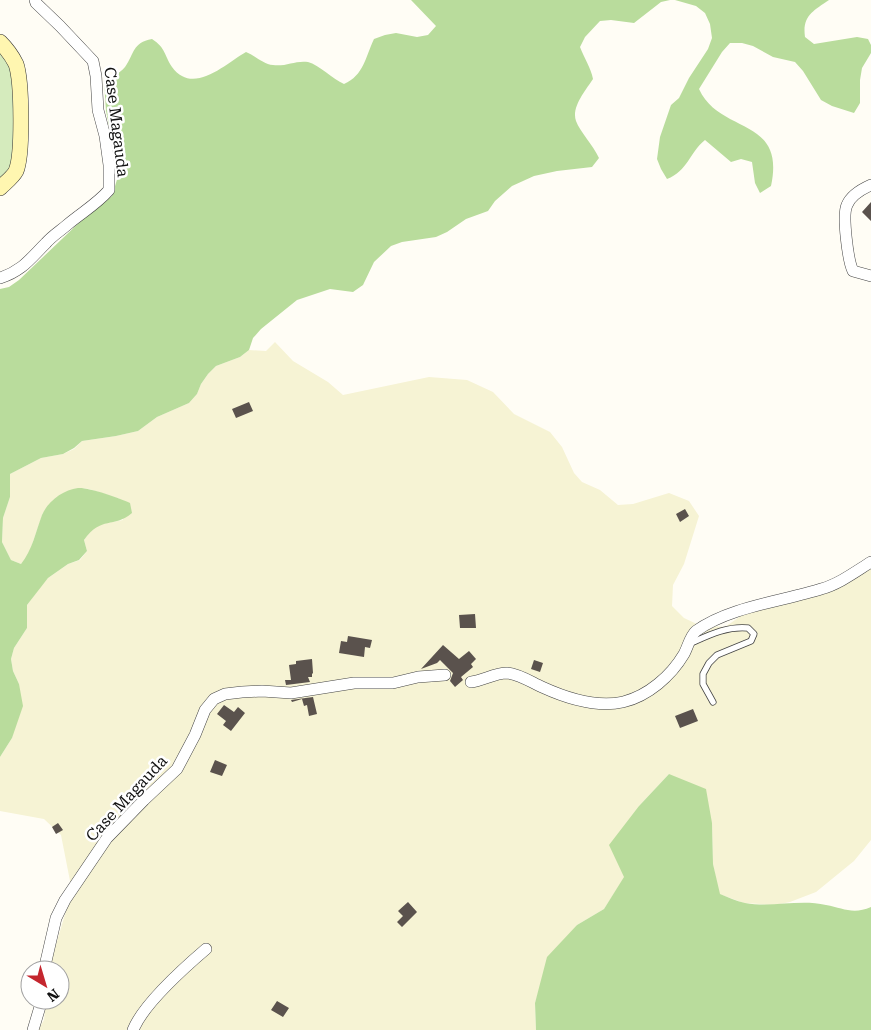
<svg xmlns="http://www.w3.org/2000/svg" width="871" height="1030" font-family="'Roboto Serif',serif">
<rect width="100%" height="100%" fill="#fffdf5"/>
<path fill="#f6f3d4" d="M275,342L293,361L328,382L343,395L429,377L467,380L493,392L514,414L550,432L562,447L574,473L582,482L600,490L618,505L633,504L669,493L689,501L699,516L684,564L673,585L672,606L684,618L699,625L725,627L755,606L803,596L856,568L871,569V840L854,861L816,892L790,902L775,905L744,903L719,894L713,864L712,823L669,774L639,806L625,877L604,909L577,925L541,984L535,1003L536,1030H38L44,1020L46,1000H60V970H49V968L72,891L61,835L44,819L0,811V757L12,738L19,684L13,671L11,659L14,648L27,628V605L41,586L48,578L68,564L80,560L87,551L84,540L91,530L100,524L123,520L120,499L89,489L79,488L43,513L28,556L21,564L11,560L2,542L3,518L10,497V474L41,458L63,454L74,449L82,441L116,436L138,431L157,417L189,403L197,394L201,384L208,374L216,366L240,357L249,350L266,351Z"/>
<path fill="#d5ebbd" d="M0,50L11,64L16,147L13,163L7,172L0,178Z"/>
<path fill="#b9dc9c" d="M411,0H670L661,2L634,23L611,20L600,21L585,37L580,47C584,58 591,68 593,79C586,90 571,107 576,121C580,132 593,145 599,158L592,167L557,171L534,176L512,186L495,201L488,211L466,219L447,232L436,237L402,242L391,246L374,262L363,285L353,292L330,289L297,300L261,329L253,338L249,350L240,357L216,366L208,374L201,384L197,394L189,403L157,417L138,431L116,436L82,441L74,448L63,454L41,458L10,474V497L3,518L2,542L11,560L21,564C32,551 36,531 42,515C48,501 63,490 78,488C88,487 120,498 130,503L132,513C113,529 102,515 84,540L87,551L79,560L68,564L48,578L27,605V628L14,648L11,659L13,671L19,684L23,706L12,738L0,757V289L9,287L19,280L84,218L112,196L119,173L106,111L104,81C112,77 119,74 125,67C135,53 132,43 152,39C166,48 164,55 172,67C193,96 225,64 246,52C256,56 263,64 273,65C285,67 296,60 308,62C319,65 333,79 344,84C364,75 365,58 374,39L385,35L396,33L417,37L428,35L436,26Z
M675,0H829C813,11 802,16 805,37L814,44L857,37L868,39L871,45V53L862,68L860,80V103L854,113L832,106L821,100L803,71L795,62L773,57L753,46L742,43H730L722,52L699,89C720,135 786,116 771,186L760,193L755,183L752,162L741,159L731,162L705,140C689,153 688,171 667,179L661,169L657,159L660,137L671,105L679,98L689,78L708,49L712,38L710,24L705,13L696,6Z
M669,774L706,789L712,823L713,864L720,894C728,897 736,901 745,903C772,908 799,899 826,905C843,908 853,915 871,907V1030H536L535,1003L547,957L577,925L604,909L624,877L609,845L639,806Z"/>
<path fill="#5a524d" d="M871,202V221L862,212Z
M249,402L253,411L236,418L232,409Z
M685,509L689,516L680,522L676,514Z
M475,614L476,628H460L459,615Z
M348,636L372,640L370,648L365,647L364,657L339,653L341,641L347,642Z
M443,645L459,659L469,651L476,659L471,664L473,667L461,677L463,680L455,687L450,681L453,673L440,660L437,663L421,669Z
M312,659L313,673L312,674V677H308L310,682L286,685L285,680H291L289,665L296,664V661Z
M534,660L543,663L540,672L531,669Z
M313,697L317,714L309,716L307,705L304,706L302,699L292,702L291,700Z
M224,705L234,712L238,707L245,713L231,731L223,725L226,721L217,714Z
M693,709L698,721L680,728L675,716Z
M215,760L227,765L222,776L210,772Z
M58,823L63,830L56,834L52,827Z
M408,902L417,912L402,927L397,922L403,916L398,911Z
M277,1001L289,1008L283,1017L271,1010Z"/>
<g fill="none" stroke-linecap="round" stroke-linejoin="round">
<g stroke="#444" stroke-width="7">
<path id="lane" d="M691,643C709,635 727,626 748,628L754,634L751,641L717,655L709,663L703,674V684L713,702"/>
</g>
<g stroke="#444" stroke-width="12">
<path id="street" d="M871,185C862,189 851,195 847,205C842,215 848,261 853,271L871,276
M0,278C22,271 30,259 46,243C52,236 60,231 67,225C81,213 97,204 109,190V165L105,136L98,110L96,76L93,61L60,26L36,3L35,0
M471,682C483,681 494,673 507,673C519,674 531,682 542,687C566,698 596,708 623,702C648,696 671,676 684,654C688,647 690,636 696,631C729,607 783,601 821,589C839,584 855,572 871,562
M44,970L56,918L65,900L107,838L144,800L177,769L195,735L205,710L214,699L225,694L242,692L262,691L291,693L354,683H393L418,677L445,675
M33,1030L42,1000
M133,1030C143,1005 185,967 206,949"/>
</g>
<g stroke="#333" stroke-width="16">
<path id="secondary" d="M0,42C6,48 12,56 16,64C22,81 23,155 16,171C13,177 5,183 0,188"/>
</g>
<use href="#lane" stroke="#fff" stroke-width="5.5"/>
<use href="#street" stroke="#fff" stroke-width="11"/>
<use href="#secondary" stroke="#fff6b0" stroke-width="15"/>
</g>
<g text-anchor="middle" stroke-width="5" stroke-linejoin="round" paint-order="stroke">
<g font-size="16" fill="#111" stroke="#fff">
<text transform="translate(117 122) rotate(83)" y="6">Case Magauda</text>
<text transform="translate(126 798) rotate(-47)" y="6">Case Magauda</text>
</g>
</g>
<g transform="translate(45 985) rotate(142)"><circle r="24" fill="#ffffff" stroke="#a0a0a0"/>
<path d="M0-4L9 19L0 12L-9 19Z" fill="#c4262e"/>
<text y="-8" font-size="14" font-weight="bold" text-anchor="middle" fill="#111111">N</text>
</g>
</svg>
